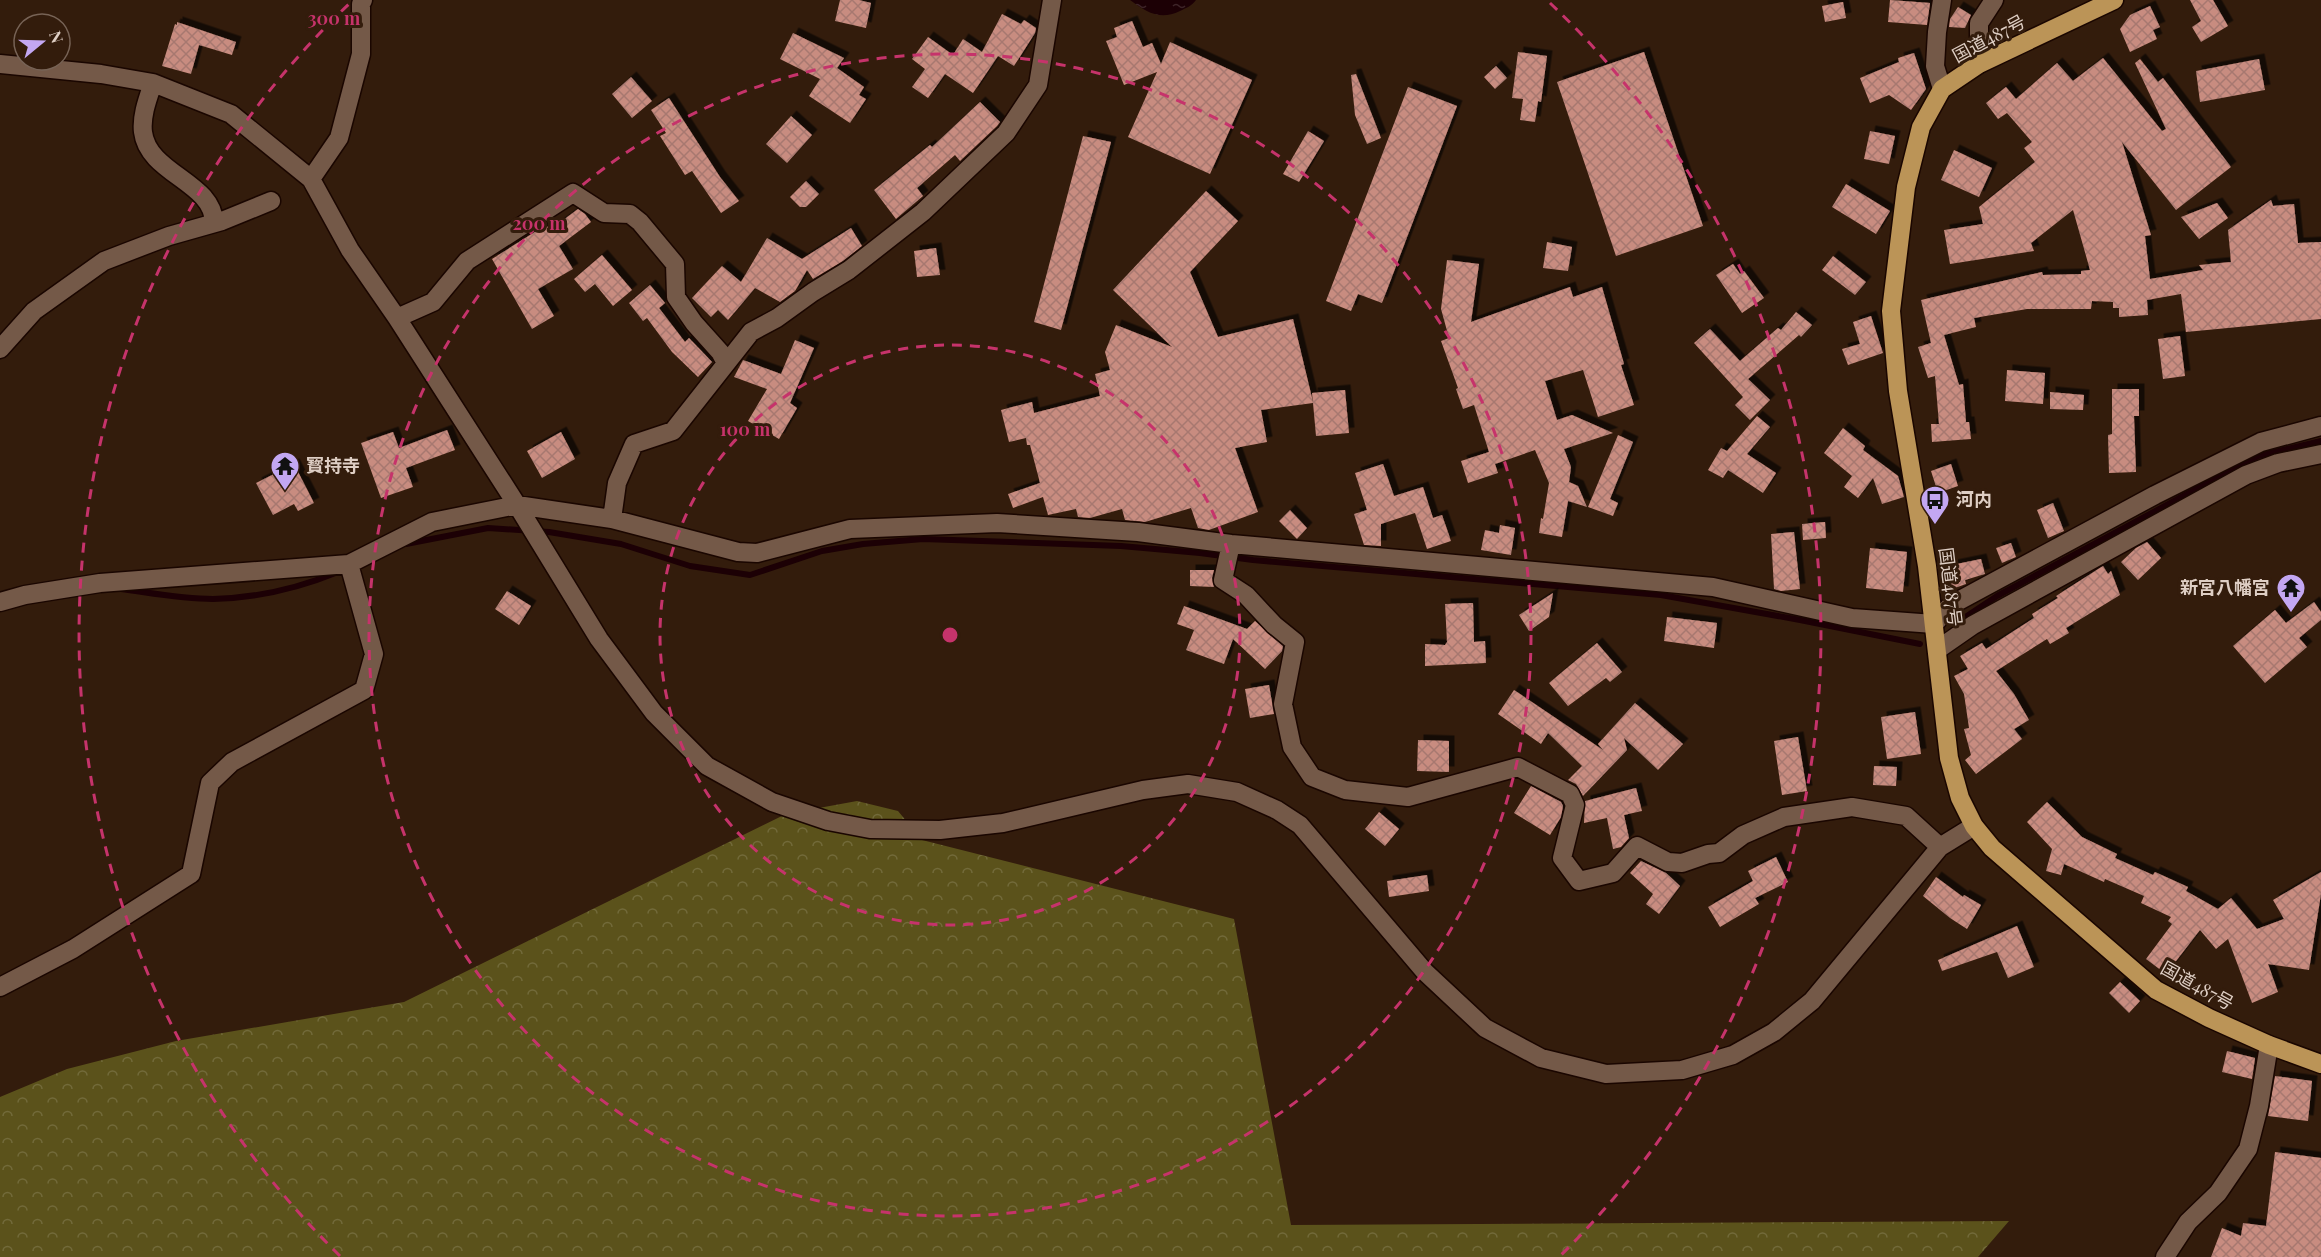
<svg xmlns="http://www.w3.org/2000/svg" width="2321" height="1257" font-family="'Playfair Display','Noto Sans JP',serif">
<defs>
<pattern id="forest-crowns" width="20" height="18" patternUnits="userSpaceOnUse" patternTransform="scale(1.5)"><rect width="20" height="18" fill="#5b521b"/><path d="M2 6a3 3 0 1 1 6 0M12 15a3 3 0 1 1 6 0" fill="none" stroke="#726a3a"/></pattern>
<pattern id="water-ripples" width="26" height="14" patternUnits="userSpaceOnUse" patternTransform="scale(1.5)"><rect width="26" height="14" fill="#1c0005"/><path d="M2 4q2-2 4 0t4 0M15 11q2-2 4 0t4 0" fill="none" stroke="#3d2428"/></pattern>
<pattern id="building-cross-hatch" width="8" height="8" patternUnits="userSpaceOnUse" patternTransform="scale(1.5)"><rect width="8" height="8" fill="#c88c80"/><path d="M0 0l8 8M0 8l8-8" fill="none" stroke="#a7786f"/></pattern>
<filter id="shadow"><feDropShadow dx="5.5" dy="-5.5" stdDeviation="0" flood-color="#0009"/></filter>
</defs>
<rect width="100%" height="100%" fill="#331c0c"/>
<path fill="url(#forest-crowns)" d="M857,801L898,811L922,840L1234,919L1291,1225L2009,1221L1978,1257H0V1097L67,1069L176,1041L404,1002L786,814Z"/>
<path fill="url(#water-ripples)" d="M1130,0H1196C1192,6 1186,8 1180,11C1160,21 1146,12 1130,0Z"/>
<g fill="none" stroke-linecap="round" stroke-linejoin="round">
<path stroke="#1c0005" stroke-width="6" d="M406,544L488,528L549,532L621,544L690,566L750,575L822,551L863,544L923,539L1121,546L1200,553L1253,560L1661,595L1800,620L1920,644
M121,589C151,593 182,599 213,599C255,598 299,588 338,572
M1958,622L1997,596L2241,465L2258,456L2321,441"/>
</g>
<path fill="url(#building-cross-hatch)" filter="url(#shadow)" d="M840,0H859L871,3L866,28L835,21Z
M1890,0L1930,3L1927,25L1888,22Z
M2190,0H2213L2228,26L2201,42L2192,27L2201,21Z
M1843,2L1846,18L1825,22L1822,6Z
M2150,6L2160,27L2153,30L2157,39L2130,52L2120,29L2130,15Z
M1958,7L1971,15L1965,28L1949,27L1950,19Z
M1002,14L1021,24L1024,20L1036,28L1035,33L1014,66L998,56L973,93L945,74L928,98L912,87L925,69L912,59L928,37L953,55L963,39L982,52Z
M1132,21L1143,47L1152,43L1161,64L1170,42L1252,80L1210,174L1128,137L1157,72L1124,85L1106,41L1117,37L1114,28Z
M177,22L236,42L232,55L199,45L191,74L162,66L175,24L177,25Z
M793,33L844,58L837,68L864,87L859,95L866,99L850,123L809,96L820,79L780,59Z
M1518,52L1547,56L1541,102L1538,101L1535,122L1520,120L1523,99L1512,98Z
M1644,52L1703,226L1616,256L1557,82Z
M1914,53L1926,89L1911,110L1889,95L1870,103L1860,78L1899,62L1898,58Z
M2103,58L2162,131L2166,129L2135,63L2140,59L2158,82L2163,78L2231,167L2176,210L2122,142L2151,235L2145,236L2150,279L2203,270L2199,265L2231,262L2228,230L2271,200L2273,206L2294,204L2298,243L2321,242V319L2186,332L2181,294L2147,300L2148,315L2119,317V308H2113V302L2092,301L2091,309H2027L1974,318L1976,327L1944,335L1959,385L1963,384L1966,422H1969L1971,439L1932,442L1931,424H1939L1935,376L1928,378L1918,347L1931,343L1921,300L2042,272L2043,275L2081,274V271L2090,270L2073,210L2031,243L2034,251L1950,264L1944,230L1983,224L1979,207L2035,162L2024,148L2032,142L2007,113L1998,119L1986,103L2006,87L2016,99L2057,63L2073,81Z
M2259,59L2265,90L2200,102L2196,71Z
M1496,66L1507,78L1495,89L1484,77Z
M1356,74L1381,138L1367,144L1355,115L1351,75Z
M631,77L652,101L632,118L612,94Z
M1408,87L1457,106L1382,303L1358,294L1351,311L1326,301Z
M669,98L720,177L739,201L721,213L692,171L685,175L660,136L666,133L651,110Z
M980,102L1000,122L997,126L960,161L955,155L917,188L923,196L896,219L874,190L930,145L932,147Z
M791,116L812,135L787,163L766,144Z
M1308,131L1324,141L1299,182L1283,174Z
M1870,131L1895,136L1889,164L1864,159Z
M1083,136L1111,142L1061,330L1034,322Z
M1954,150L1992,168L1979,197L1941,180Z
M806,181L819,194L806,207H800L790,197Z
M1846,184L1890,211L1876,234L1832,207Z
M1206,191L1238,221L1190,272L1218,337L1293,319L1313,402L1312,393L1345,390L1349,433L1316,436L1313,403L1261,410L1267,442L1235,448L1258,512L1209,530L1198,528L1191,508L1145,522L1125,520L1122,509L1090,518L1078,517L1076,509L1048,515L1043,497L1013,508L1008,494L1040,483L1030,445H1027L1026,438L1009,442L1001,410L1032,402L1034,413L1100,396L1095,374L1110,370L1105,352L1116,325L1172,347L1113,290Z
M2217,203L2228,218L2199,239L2181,217Z
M578,209L585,214L591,222L559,246L573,269L538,289L554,316L532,329L492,259L546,225L550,230Z
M851,228L862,246L843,261L813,279L807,270L795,291L780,302L755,288L728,320L718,310L711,317L692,298L722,266L741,282L767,238L802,259Z
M1547,242L1572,247L1568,271L1543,268Z
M936,248L940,275L917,277L914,251Z
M602,255L632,290L613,306L595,284L585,292L574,279Z
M1833,256L1866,282L1855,295L1822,270Z
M1447,260L1479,264L1471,322L1570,287L1573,297L1602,287L1624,364L1621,365L1634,405L1598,417L1583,370L1545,381L1557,420L1572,415L1613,433L1564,449L1571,467L1569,482L1578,486L1587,507L1568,501L1562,537L1539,533L1541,518L1543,519L1549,483L1535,450L1495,464L1498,473L1468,483L1461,461L1489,452L1474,405L1463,409L1456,389L1458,388L1441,341L1449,338L1441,309Z
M1733,264L1740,274L1744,271L1764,298L1742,313L1716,275Z
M650,285L665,303L659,308L685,342L689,338L712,362L698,377L672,352L647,318L643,321L629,303Z
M1796,312L1812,325L1801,337L1799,335L1748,379L1770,400L1750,420L1735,405L1743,397L1694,343L1710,329L1740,361L1778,328L1781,330Z
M1871,316L1883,353L1848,365L1842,349L1860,344L1853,322Z
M2180,336L2185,376L2163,379L2158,339Z
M795,340L814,348L790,403L797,408L779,439L748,421L767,389L734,377L743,360L781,374Z
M2007,370L2045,373L2043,404L2005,401Z
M2112,389H2139V416H2134L2136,472L2109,473L2108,435L2112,434Z
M2050,392L2084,395L2083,410L2050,409Z
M1757,416L1770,427L1747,454L1776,473L1763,493L1728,470L1723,478L1708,470L1721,448L1727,451Z
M1843,428L1865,446L1863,450L1898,476L1904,497L1882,504L1873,478L1858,498L1844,487L1852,476L1824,453Z
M447,430L455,450L406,468L413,487L381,498L361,443L393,432L399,448Z
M561,432L575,459L542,478L527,451Z
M1618,435L1633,442L1610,499L1618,503L1613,516L1588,507Z
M294,464L314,503L298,511L294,504L273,515L256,483Z
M1383,464L1394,496L1423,487L1433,518L1442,515L1451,541L1427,549L1415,513L1381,524V546L1364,545L1354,514L1367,510L1355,473Z
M1951,464L1958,486L1938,493L1931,471Z
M2053,503L2064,531L2048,538L2037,510Z
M1290,510L1307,528L1297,539L1279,521Z
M1825,522L1826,538L1803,540L1802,524Z
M1500,525L1515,528L1511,555L1481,550L1485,530L1499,533Z
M1794,532L1800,589L1781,591L1774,589L1771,534Z
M2147,542L2161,558L2138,580L2121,562L2136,548Z
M2011,543L2016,557L2002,563L1996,548Z
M1870,548L1907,552L1903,592L1866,588Z
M1981,559L1985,574L1965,580L1966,584L1952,589L1947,566Z
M2103,566L2108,574L2111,571L2120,595L2066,628L2069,633L2050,644L2047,639L1996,671L2014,694L2029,720L2014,729L2022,739L1976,774L1965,760L1971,755L1964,729L1969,728L1964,694L1954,676L1968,669L1960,656L1982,643L1986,649L2034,618L2032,614L2058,598L2056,596Z
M1190,570H1214L1212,578L1214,587L1190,586Z
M507,591L531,606L519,625L495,609Z
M1553,593L1549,617L1529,631L1519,615Z
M2314,602L2321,612V620L2299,638L2307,647L2265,683L2233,646L2275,610L2286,623Z
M1473,603L1474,642L1485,641L1486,663L1425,666V644L1445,645L1447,642L1445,604Z
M1184,606L1247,629L1255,621L1283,646L1282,651L1265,669L1233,639L1224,664L1186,650L1194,630L1177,624Z
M1667,617L1717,623L1714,648L1664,641Z
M1597,643L1622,672L1610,682L1606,678L1568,706L1549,683Z
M1269,685L1274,714L1250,718L1245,689Z
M1514,690L1603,750L1598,744L1635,703L1683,744L1658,770L1624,738L1627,750L1583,796L1576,784L1568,780L1582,766L1548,733L1541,744L1498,714Z
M1915,712L1921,754L1887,759L1881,717Z
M1798,737L1807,791L1782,795L1774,741Z
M1418,740L1449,741V772L1417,771Z
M1874,766L1897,767L1896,786L1873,785Z
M1531,786L1561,802L1563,806L1561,817L1550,835L1514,813Z
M1636,788L1642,811L1624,815L1629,838L1621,847L1613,849L1607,818L1584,823L1585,801Z
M2047,802L2082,837L2117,854L2115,858L2153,875L2155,872L2188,887L2186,891L2218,909L2231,898L2257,929L2284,919L2273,900L2321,872V894L2309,970L2268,964L2278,992L2252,1003L2228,939L2216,949L2200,930L2166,974L2146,959L2172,924L2168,921L2171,917L2141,903L2144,896L2105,879L2104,882L2064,864L2061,875L2046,871L2052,849L2027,822Z
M1379,812L1399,829L1385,846L1365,829Z
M1776,857L1788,882L1755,898L1759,904L1720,927L1708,907L1753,881L1748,871Z
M1641,861L1666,873L1680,886L1659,914L1646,904L1653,894L1630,873Z
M1427,875L1429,891L1389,897L1387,881Z
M1936,877L1963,897L1964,895L1981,905L1967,929L1950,918L1923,896Z
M2017,926L2034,967L2008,978L1997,952L1942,971L1938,960Z
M2120,982L2140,1001L2129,1013L2109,993Z
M2227,1051L2255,1058L2252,1079L2222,1072Z
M2275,1076L2312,1081L2308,1121L2268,1116Z
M2275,1152L2321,1158V1257H2211L2222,1228L2241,1236L2243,1223L2266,1226Z"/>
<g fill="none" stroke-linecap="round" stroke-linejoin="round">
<g stroke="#1a0600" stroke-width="21">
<path id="minor" d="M1942,0L1937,32L1935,66L1942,89
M0,64L101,74L153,83L231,114L311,179L350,250L397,318L517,505L599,639L654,713L707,766L772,802L828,821L870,829L940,830L1003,823L1143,790L1188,784L1237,792L1277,810L1300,825L1425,972L1485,1028L1541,1058L1606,1074L1682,1070L1733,1055L1774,1032L1812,1001L1940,847
M1979,64V23L1994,0
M153,83C148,98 141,116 143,132C148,174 214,182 214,223
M311,179L339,138L361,54V4L363,0
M397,318L433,302L467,261L573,193L604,213L630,214L640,222L675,264L676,297L694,323L720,352L726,363
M0,349L34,311L104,261L169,236L222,221L271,201
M612,519L617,483L634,444L673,431L751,332L777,318L813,292L849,270L923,212L1006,133L1038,85L1052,0
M1231,544L1223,580L1246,595L1274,625L1295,642L1283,704L1292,747L1312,777L1345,790L1408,797L1518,767L1570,794L1575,805L1562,858L1579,881L1613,873L1637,846L1668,862L1682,863L1708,854L1719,853L1743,835L1784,817L1852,807L1906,816L1940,847L1974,826
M0,602L25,595L100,583L349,564L432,522L517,505L612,519L738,552L757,553L850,529L997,523L1138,532L1231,544L1713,587L1852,618L1934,624L1951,605L2155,495L2261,442L2321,426
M1937,650L1973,625L2246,475L2278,463L2321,454
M0,987L73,949L191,874L210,783L232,762L364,690L374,654L349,564
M2165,1257L2188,1222L2218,1193L2248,1149L2259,1106L2269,1045"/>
</g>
<g stroke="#1a0600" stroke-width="21">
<path id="highway" d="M2114,0L1979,64L1942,89L1921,127L1906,187L1891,311L1898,391L1927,566L1949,758L1960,798L1974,826L1992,848L2156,990L2209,1018L2269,1045L2321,1064"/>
</g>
<use href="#minor" stroke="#745948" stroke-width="18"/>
<use href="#highway" stroke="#bb9457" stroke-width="18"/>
</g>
<g fill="none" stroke="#c6336b" stroke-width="3" stroke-dasharray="10 8">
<circle cx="950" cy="635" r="290"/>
<circle cx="950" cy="635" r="581"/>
<path d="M340 1256A871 871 0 0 1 350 3M1550 3A871 871 0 0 1 1560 1256"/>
</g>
<defs>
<g id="temple-pin" transform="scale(1.5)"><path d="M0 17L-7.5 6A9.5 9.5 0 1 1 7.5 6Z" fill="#c3a7f2" stroke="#331c0c"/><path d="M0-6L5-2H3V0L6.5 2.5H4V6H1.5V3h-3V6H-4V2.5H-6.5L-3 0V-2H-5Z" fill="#111"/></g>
<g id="bus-pin" transform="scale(1.5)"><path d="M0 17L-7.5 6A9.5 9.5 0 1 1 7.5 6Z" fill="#c3a7f2" stroke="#331c0c"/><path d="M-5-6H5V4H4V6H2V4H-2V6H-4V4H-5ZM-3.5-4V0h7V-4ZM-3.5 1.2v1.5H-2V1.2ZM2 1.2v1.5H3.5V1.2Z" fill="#111"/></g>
</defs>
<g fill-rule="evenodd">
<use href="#temple-pin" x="285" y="466"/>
<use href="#bus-pin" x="1935" y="500"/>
<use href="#temple-pin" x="2291" y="588"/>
</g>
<g text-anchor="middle" stroke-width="6" stroke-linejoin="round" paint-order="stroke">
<g font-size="18" fill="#decec4" stroke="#331c0c">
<text transform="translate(1989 39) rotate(-28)" y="6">国道487号</text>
<text transform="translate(1950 587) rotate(83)" y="6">国道487号</text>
<text transform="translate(2197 986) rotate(29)" y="6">国道487号</text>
</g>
<g font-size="18" font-weight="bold" fill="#decec4" stroke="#331c0c" text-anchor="start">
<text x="306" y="472">寳持寺</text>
<text x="1956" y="506">河内</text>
<text x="2270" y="594" text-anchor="end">新宮八幡宮</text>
</g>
</g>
<circle cx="950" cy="635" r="9" fill="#c6336b" stroke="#331c0c" stroke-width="3"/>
<g font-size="18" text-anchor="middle" font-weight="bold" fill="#c6336b" stroke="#331c0c" stroke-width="6" stroke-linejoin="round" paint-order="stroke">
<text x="334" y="25">300 m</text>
<text x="539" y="230">200 m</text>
<text x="745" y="436">100 m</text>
</g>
<g transform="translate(42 42) rotate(71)"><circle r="28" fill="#331c0c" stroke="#776356" stroke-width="1.5"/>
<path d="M0-4.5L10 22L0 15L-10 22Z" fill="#c3a7f2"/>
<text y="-9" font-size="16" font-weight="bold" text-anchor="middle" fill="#decec4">N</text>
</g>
</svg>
